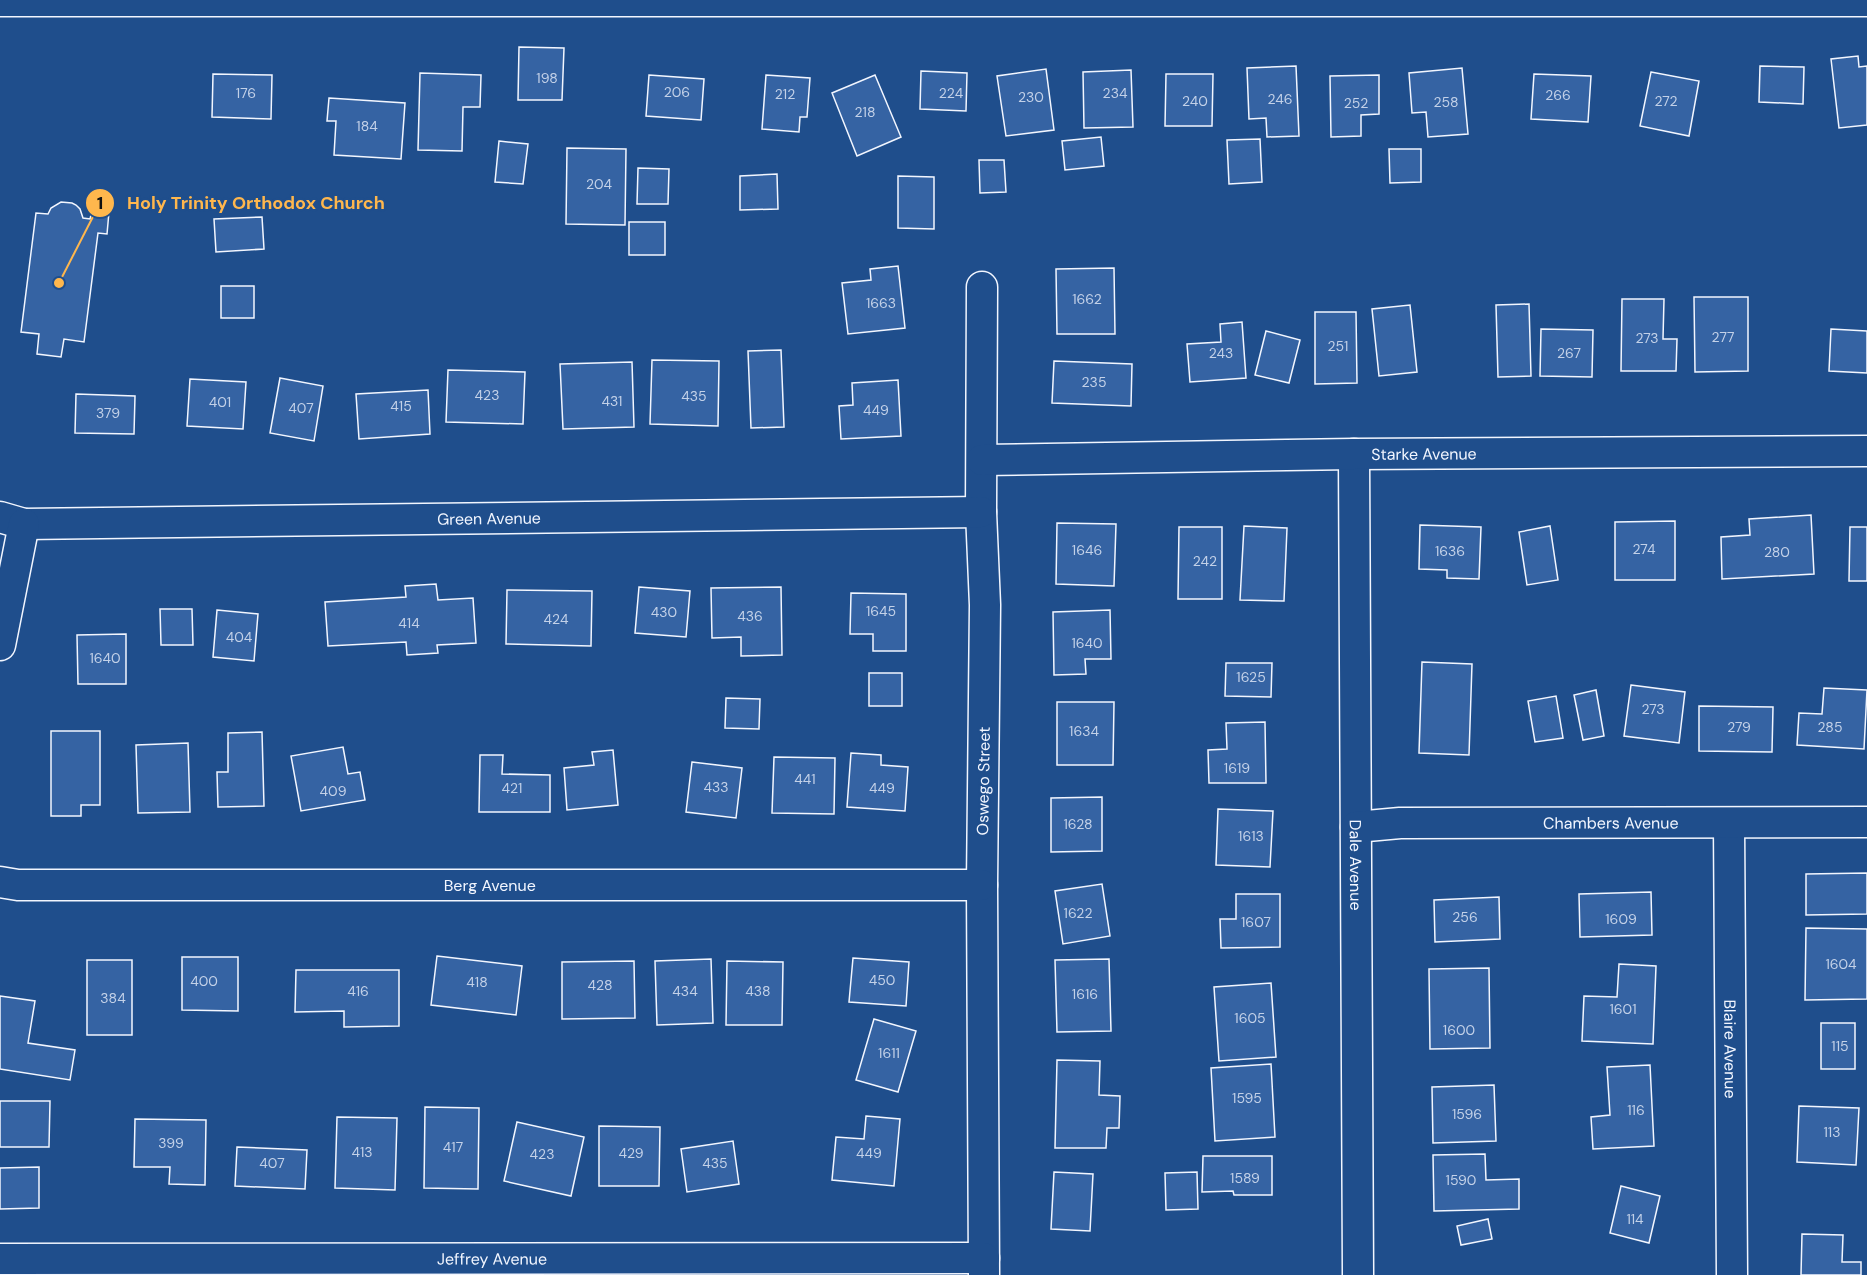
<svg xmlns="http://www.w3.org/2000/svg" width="1867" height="1275" font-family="'DM Sans',sans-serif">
<rect width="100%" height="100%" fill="#1f4e8c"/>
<path fill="#3563a3" stroke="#f2f6ff" stroke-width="1.5" d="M519,47L564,48L562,100H518Z
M1858,56L1859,67L1867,66V125L1839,128L1831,59Z
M1296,66L1299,136L1267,137L1266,118L1249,119L1247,68Z
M1760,66L1804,67L1803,104L1759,102Z
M1462,68L1468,134L1428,137L1426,112L1412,113L1409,73Z
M1046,69L1054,130L1006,136L997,76Z
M1131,70L1133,127L1084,128L1083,72Z
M921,71L967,73L966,111L920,109Z
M1651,72L1699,81L1689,136L1640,126Z
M420,73L481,75L480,107H463L462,151L418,150Z
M213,74L272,75L271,119L212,117Z
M1166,74H1213L1212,126H1165Z
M1534,74L1591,76L1588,122L1531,119Z
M649,75L704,79L701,120L646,116Z
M766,75L810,78L807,117H800L799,132L762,129Z
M875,75L901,137L857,156L832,93Z
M1379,75V114L1361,115V136L1331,137L1330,76Z
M329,98L405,103L401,159L334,155L336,121H327Z
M1101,137L1104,166L1065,170L1062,141Z
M1260,139L1262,182L1229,184L1227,140Z
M499,141L528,144L523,184L495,182Z
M567,148L626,149L625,225L566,224Z
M1389,149H1421V182L1390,183Z
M979,160H1004L1006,192L980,193Z
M638,168L669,169L668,204H637Z
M777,174L778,209L740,210V176Z
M898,176L934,177V229L898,228Z
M61,202L72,203L76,205L80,209L83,218L90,219L92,211L109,212L107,234L98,233L84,342L64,339L61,357L37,354L39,334L21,332L36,213L48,214L51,208Z
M262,217L264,249L216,252L214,219Z
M629,222H665V255H629Z
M898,266L905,328L848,334L842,283L871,280L870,269Z
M1114,268L1115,334H1057L1056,269Z
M221,286H254V318H221Z
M1694,297H1748V371L1695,372Z
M1622,299H1664L1663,339H1677L1676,371H1621Z
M1529,304L1531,376L1498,377L1496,305Z
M1410,305L1417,372L1379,376L1372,309Z
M1315,312H1356L1357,383L1315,384Z
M1242,322L1246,378L1190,382L1187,344L1221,342L1220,324Z
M1541,329L1593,330L1592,377L1540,376Z
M1831,329L1867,331V373L1829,371Z
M1266,331L1300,340L1289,383L1255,375Z
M781,350L784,427L751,428L748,351Z
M652,360L719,361L718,426L650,424Z
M1054,361L1132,364L1131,406L1052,403Z
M632,362L634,427L563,429L560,364Z
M448,370L525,372L523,424L446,422Z
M280,378L323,386L314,441L270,433Z
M190,379L246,382L243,429L187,426Z
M898,380L901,436L841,439L839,406L853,405L852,383Z
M428,390L430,434L359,439L356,394Z
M76,394L135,396L134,434L75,433Z
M1811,515L1814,574L1722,579L1721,537L1750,535L1749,519Z
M1675,521V580H1615V522Z
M1057,523L1116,524L1114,586L1056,584Z
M1420,525L1481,527L1479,579L1447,578V570L1419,569Z
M1244,526L1287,528L1284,601L1240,600Z
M1550,526L1558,580L1527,585L1519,532Z
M1179,527H1222V599H1178Z
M1850,527H1867V581H1849Z
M436,584L438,600L473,598L476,643L437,645L438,653L407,655L406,642L328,646L325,602L406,597L405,586Z
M639,587L690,591L686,637L635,633Z
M781,587L782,655L741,656V637L712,638L711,588Z
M507,590L592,591L591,646L506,644Z
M851,593L906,594V651H873V634H850Z
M160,609H192L193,645H161Z
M217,610L258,614L254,661L213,657Z
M1110,610L1111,659H1085L1086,674L1054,675L1053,612Z
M126,634V684H78L77,635Z
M1422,662L1472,664L1469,755L1419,753Z
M1226,663H1272L1271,697L1225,696Z
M869,673H902V706H869Z
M1631,685L1685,692L1679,743L1624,736Z
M1824,688L1867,690L1864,749L1797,745L1799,713L1822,714Z
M1596,690L1604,736L1583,740L1574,695Z
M1556,696L1563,738L1535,742L1528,701Z
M726,698L760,699L759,729L725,728Z
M1057,702H1114L1113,765H1057Z
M1699,706L1773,707L1772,752L1699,751Z
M1265,722L1266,783H1209L1208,750L1227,749L1226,723Z
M51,731H100V805H81V816H51Z
M262,732L264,806L218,807L217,772H228V733Z
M188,743L190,812L138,813L136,745Z
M343,747L348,774L360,772L365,800L301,811L291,756Z
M613,750L618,805L567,810L564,768L594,765L592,752Z
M851,753L881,755V765L908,767L905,811L847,807Z
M480,755H503L502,774L550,775V812H479Z
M774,757L835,758L834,814L772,813Z
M692,762L742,768L736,818L686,812Z
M1102,797V851L1051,852V798Z
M1218,809L1273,811L1270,867L1216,865Z
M1867,873V914L1806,915V874Z
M1102,884L1110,936L1063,944L1055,891Z
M1651,892L1652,935L1580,937L1579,894Z
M1236,894H1280V947L1221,948L1220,919H1236Z
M1499,897L1500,939L1435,942L1434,900Z
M1806,928L1867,929V999L1805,1000Z
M437,956L522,966L516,1015L431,1005Z
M182,957H238V1011L182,1010Z
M853,958L909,962L906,1006L849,1002Z
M711,959L713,1023L657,1025L655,961Z
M1109,959L1111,1031L1057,1032L1055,960Z
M87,960H132V1035H87Z
M634,961L635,1018L562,1019V962Z
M727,961L783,962L782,1025H726Z
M1619,964L1656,966L1653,1044L1582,1041L1584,996L1617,997Z
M1489,968L1490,1048L1430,1049L1429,969Z
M296,970H399V1026L344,1027V1011L295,1012Z
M1271,983L1276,1057L1219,1061L1214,987Z
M0,996L35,1001L28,1043L75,1050L70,1080L0,1069Z
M874,1019L916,1031L898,1092L856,1080Z
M1821,1023H1855V1069H1821Z
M1057,1060L1100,1061L1099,1095L1120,1096L1119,1128H1107L1106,1148H1055Z
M1271,1064L1275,1137L1215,1141L1211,1068Z
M1650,1065L1654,1146L1593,1149L1591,1117L1610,1115L1607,1067Z
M1494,1085L1496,1141L1433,1143L1432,1087Z
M0,1101H50L49,1147H0Z
M1799,1106L1859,1108L1856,1165L1797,1162Z
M425,1107L479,1108L478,1189L424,1188Z
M866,1116L900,1119L894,1186L832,1180L836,1137L864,1139Z
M337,1117L397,1118L395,1190L335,1188Z
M135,1119L206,1120L205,1185L169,1184L170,1167H134Z
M517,1122L584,1137L571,1196L504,1181Z
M599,1126L660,1127L659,1186H599Z
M733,1141L739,1184L687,1192L681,1149Z
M237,1147L307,1150L305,1189L235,1186Z
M1485,1154L1486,1180L1519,1179V1209L1434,1211L1433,1155Z
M1203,1156H1272V1195H1234L1233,1191L1202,1192Z
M39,1167V1208L0,1209V1168Z
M1054,1172L1093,1174L1090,1231L1051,1229Z
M1197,1172L1198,1209L1166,1210L1165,1173Z
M1621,1186L1660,1196L1649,1243L1610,1233Z
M1488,1219L1492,1239L1461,1245L1457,1226Z
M1802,1234L1843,1235L1842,1262H1861V1275H1801Z"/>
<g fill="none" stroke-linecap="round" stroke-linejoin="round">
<g stroke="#f2f6ff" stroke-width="33">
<g id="street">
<path d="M0,1H1867"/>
<path d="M982,287L981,512L985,605L982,885L984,1275"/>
<path id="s1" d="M1354,454L1358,1275"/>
<path id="s2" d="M982,460L1354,454L1867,451"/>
<path id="s3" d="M0,517L24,524L981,512"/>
<path d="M0,645L24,524"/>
<path id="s4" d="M1729,823L1732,1275"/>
<path id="s5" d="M1356,827L1400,823L1867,822"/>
<path id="s6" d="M0,882L18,885H982"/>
<path id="s7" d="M0,1259L984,1258"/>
</g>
</g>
<use href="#street" stroke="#1f4e8c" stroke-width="30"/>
</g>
<g text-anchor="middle" stroke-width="4.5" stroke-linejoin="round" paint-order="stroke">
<g font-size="14" fill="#c3d1e8">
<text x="547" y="83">198</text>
<text x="677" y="97">206</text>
<text x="246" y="98">176</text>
<text x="951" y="98">224</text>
<text x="1115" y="98">234</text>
<text x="785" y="99">212</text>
<text x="1558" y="100">266</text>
<text x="1031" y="102">230</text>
<text x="1280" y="104">246</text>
<text x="1195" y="106">240</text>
<text x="1666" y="106">272</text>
<text x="1446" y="107">258</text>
<text x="1356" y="108">252</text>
<text x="865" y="117">218</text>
<text x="367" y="131">184</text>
<text x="599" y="189">204</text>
<text x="1087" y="304">1662</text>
<text x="881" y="308">1663</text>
<text x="1723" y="342">277</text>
<text x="1647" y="343">273</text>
<text x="1338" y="351">251</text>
<text x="1221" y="358">243</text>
<text x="1569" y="358">267</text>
<text x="1094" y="387">235</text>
<text x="487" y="400">423</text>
<text x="694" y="401">435</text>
<text x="612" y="406">431</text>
<text x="220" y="407">401</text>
<text x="401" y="411">415</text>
<text x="301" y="413">407</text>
<text x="876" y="415">449</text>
<text x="108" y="418">379</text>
<text x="1644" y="554">274</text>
<text x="1087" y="555">1646</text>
<text x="1450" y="556">1636</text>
<text x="1777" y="557">280</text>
<text x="1205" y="566">242</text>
<text x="881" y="616">1645</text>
<text x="664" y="617">430</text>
<text x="750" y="621">436</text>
<text x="556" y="624">424</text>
<text x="409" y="628">414</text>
<text x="239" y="642">404</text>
<text x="1087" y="648">1640</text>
<text x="105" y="663">1640</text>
<text x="1251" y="682">1625</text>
<text x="1653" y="714">273</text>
<text x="1739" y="732">279</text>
<text x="1830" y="732">285</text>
<text x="1084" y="736">1634</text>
<text x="1237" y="773">1619</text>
<text x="805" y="784">441</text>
<text x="716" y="792">433</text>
<text x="512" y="793">421</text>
<text x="882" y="793">449</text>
<text x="333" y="796">409</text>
<text x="1078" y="829">1628</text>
<text x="1251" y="841">1613</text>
<text x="1078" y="918">1622</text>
<text x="1465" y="922">256</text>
<text x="1621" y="924">1609</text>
<text x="1256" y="927">1607</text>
<text x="1841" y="969">1604</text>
<text x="882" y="985">450</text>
<text x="204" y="986">400</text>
<text x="477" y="987">418</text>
<text x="600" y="990">428</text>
<text x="358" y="996">416</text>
<text x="685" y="996">434</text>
<text x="758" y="996">438</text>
<text x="1085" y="999">1616</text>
<text x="113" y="1003">384</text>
<text x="1623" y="1014">1601</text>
<text x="1250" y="1023">1605</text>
<text x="1459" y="1035">1600</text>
<text x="1840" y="1051">115</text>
<text x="889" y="1058">1611</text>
<text x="1247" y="1103">1595</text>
<text x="1636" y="1115">116</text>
<text x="1467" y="1119">1596</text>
<text x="1832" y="1137">113</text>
<text x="171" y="1148">399</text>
<text x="453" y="1152">417</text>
<text x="362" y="1157">413</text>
<text x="631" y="1158">429</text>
<text x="869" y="1158">449</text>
<text x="542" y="1159">423</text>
<text x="272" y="1168">407</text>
<text x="715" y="1168">435</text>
<text x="1245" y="1183">1589</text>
<text x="1461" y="1185">1590</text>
<text x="1635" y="1224">114</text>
</g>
<g font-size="16" fill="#f2f6ff" stroke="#1f4e8c">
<text dy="6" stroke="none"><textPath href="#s2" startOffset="442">Starke Avenue</textPath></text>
<text dy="6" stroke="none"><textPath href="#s3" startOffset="490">Green Avenue</textPath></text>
<text transform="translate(983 781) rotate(-89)" y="6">Oswego Street</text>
<text dy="6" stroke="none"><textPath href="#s5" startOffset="255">Chambers Avenue</textPath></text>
<text dy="6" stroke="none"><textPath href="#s1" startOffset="411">Dale Avenue</textPath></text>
<text dy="6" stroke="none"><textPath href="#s6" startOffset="490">Berg Avenue</textPath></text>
<text dy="6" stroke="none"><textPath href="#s4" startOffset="226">Blaire Avenue</textPath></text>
<text dy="6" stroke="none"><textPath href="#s7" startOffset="492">Jeffrey Avenue</textPath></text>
</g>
</g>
<path fill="none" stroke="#ffb74d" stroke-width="2" d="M59 283L100 203"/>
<g fill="#ffb74d" stroke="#1f4e8c" stroke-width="2">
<circle cx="59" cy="283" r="6"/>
<circle cx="100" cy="203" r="15"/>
</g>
<g font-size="18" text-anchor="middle" font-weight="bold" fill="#111">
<text x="100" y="209">1</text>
</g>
<g font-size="18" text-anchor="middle" font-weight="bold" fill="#ffb74d" stroke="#1f4e8c" stroke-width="4.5" stroke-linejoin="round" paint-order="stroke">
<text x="256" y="209">Holy Trinity Orthodox Church</text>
</g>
</svg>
